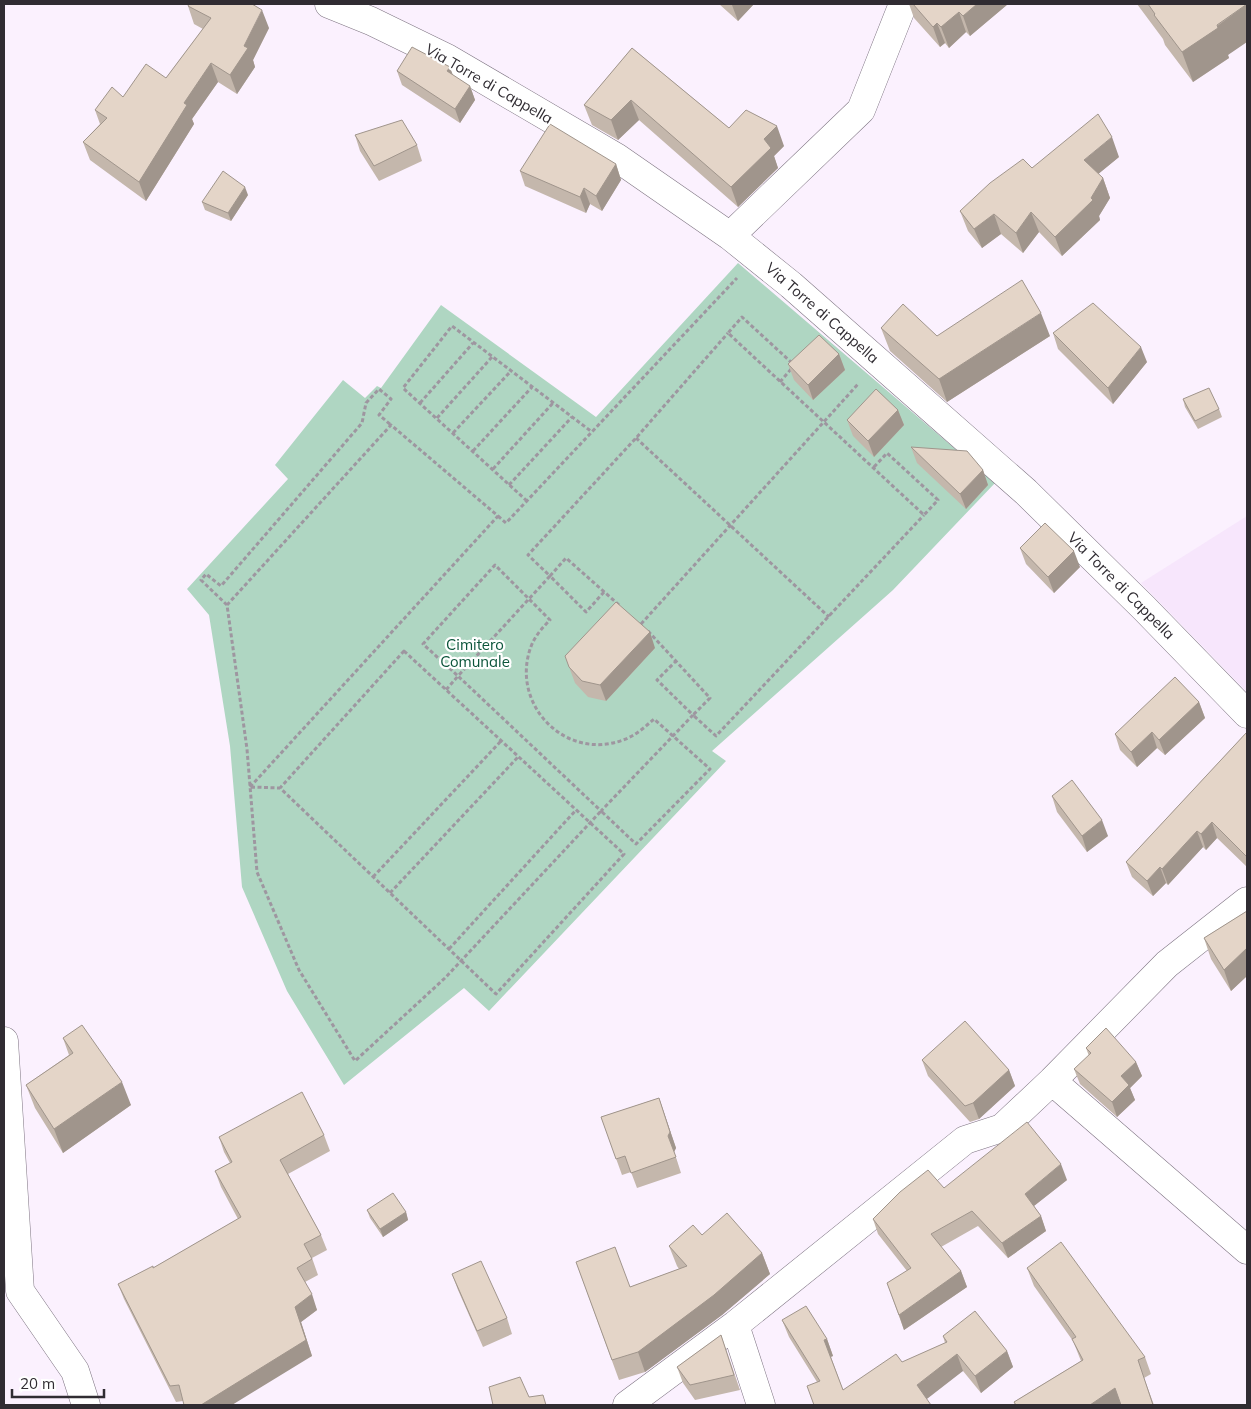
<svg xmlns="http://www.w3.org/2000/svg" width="1251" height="1409" font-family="Mulish,sans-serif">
<rect width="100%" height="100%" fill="#fbf1fe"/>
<path fill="#f7e6fc" d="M1247,516V692L1141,583Z"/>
<path fill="#afd6c2" d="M738,263L995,483L893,590L712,751L726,761L489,1011L464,988L344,1085L287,991L242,887L230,746L209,615L187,589L288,479L275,465L343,380L365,398L377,386L381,388L441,305L596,417Z"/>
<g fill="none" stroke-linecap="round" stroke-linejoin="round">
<g stroke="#7e7482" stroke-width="29">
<path id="minor" d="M329,4L371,21L447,58L616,157L730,236L791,285L1026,492L1144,608L1247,714
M730,236L861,110L903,4
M4,1041L20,1291L75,1371L86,1405
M1052,1081L1247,1250
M735,1325L761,1405
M627,1405L735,1325L965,1140L1002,1128L1052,1081L1167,964L1247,901"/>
</g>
<path stroke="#9e96a0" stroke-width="3" stroke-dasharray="4 2.5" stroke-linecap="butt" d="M792,363L742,317L728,333L924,515L938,500L887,453L873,468
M780,382L792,368
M420,403L473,343
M437,418L492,357
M453,433L511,371
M636,438L829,617
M473,451L532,387
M493,469L553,403
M509,485L572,417
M527,501L403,388L452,326L592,432
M498,516L506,523L737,278
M604,592L586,612L550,576L458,676L601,811L693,715L657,680L676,661
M227,605L201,580L206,574L221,586L362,423L366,403L379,389L391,399L379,415L391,425
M619,605L566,558L550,576L528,555L636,438L728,333
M641,624L859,383
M648,631L710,698L693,715L716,736L924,515
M404,651L624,854L496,994L280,788Z
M250,787L498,516L391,425L227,605L247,749L257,872L299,970L355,1061L445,978L601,811L636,844L710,769L654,719C645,727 635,736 623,740C564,762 508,702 532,644C536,635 543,627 550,620L495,565L423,644L458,676L446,690
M251,787L280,788
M373,877L501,741
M390,893L518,757
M449,949L576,810"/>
<use href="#minor" stroke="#fff" stroke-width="28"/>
</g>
<path fill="#c4b7ac" d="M719,4H754L738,21Z
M909,4H1008L970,36L966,32L949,48L945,43L940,47L914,18Z
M1137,4H1247L1228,55L1229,58L1193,82L1165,45L1163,39Z
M188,6L269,28L253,60L255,67L237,94L218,82L192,119L194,124L146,201L90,160L83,142L100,124L95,110L166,78L203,29L194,24Z
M632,48L729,128L784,146L774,156L778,168L738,207L639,120L618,140L592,125L584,105Z
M397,71L470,86L475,100L460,123L402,85Z
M355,135L417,145L422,161L379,181L360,151Z
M1119,157L1098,174L1103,178L1110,198L1099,216L1100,220L1062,256L1039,232L1023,253L1001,234L982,248L968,231L960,211L1032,168Z
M616,164L621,180L602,211L590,204L586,213L525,186L520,171Z
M248,195L231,221L205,210L202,202Z
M881,328L937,336H1050L947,402L890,351Z
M1053,333L1147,362L1113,404L1058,349Z
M839,354L845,370L813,400L794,380L788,364Z
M1183,399L1219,409L1222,417L1198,429L1185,407Z
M898,410L904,425L874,457L853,436L847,420Z
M911,447L983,470L988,485L966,509L917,463Z
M1020,548L1080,567L1054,593L1026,564Z
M655,648L606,701L588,697L575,683L565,656Z
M1199,702L1205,718L1165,755L1157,748L1137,767L1120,750L1115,734Z
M1247,732V867L1217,838L1206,850L1203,847L1168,885L1166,883L1153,896L1132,877L1126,862Z
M1052,796L1108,836L1087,852L1057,812Z
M1247,911V976L1231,991L1211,959L1204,938Z
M63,1038L131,1105L63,1153L35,1108L26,1085L69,1055Z
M1086,1048L1136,1062L1142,1076L1130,1088L1135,1100L1117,1117L1080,1084L1074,1069L1089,1056Z
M922,1060L1009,1070L1015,1086L979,1119L970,1122L928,1076Z
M659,1098L676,1148L674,1152L681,1173L637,1188L631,1172L622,1175L601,1117Z
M324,1135L330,1151L288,1174L321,1235L327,1250L312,1258L318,1275L305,1282L317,1310L301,1322L312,1356L183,1401L176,1402L124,1299L118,1284L153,1268L238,1219L221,1187L215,1171L230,1163L224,1152L219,1137Z
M1067,1180L1034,1206L1041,1216L1046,1231L1008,1258L978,1226L941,1247L961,1271L967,1287L904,1330L887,1283L907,1271L878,1234L873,1219L944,1188Z
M367,1210L406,1212L408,1220L383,1237L370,1218Z
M702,1235L762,1253L770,1274L722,1315L645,1372L619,1380L576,1262L630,1287L679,1269L677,1266L669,1246Z
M1027,1268L1145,1357L1151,1374L1144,1378L1154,1405H1015L1014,1402L1081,1361L1073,1341L1034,1286Z
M452,1274L507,1318L512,1334L483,1347L458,1290Z
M782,1320L827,1339L833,1356L831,1357L843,1390L945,1343L943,1336L1007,1351L1013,1367L981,1393L963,1371L814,1405L817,1382L789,1337Z
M721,1335L740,1390L695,1400L683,1383L677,1367Z"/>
<path fill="#a0958c" d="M734,4H754L738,21L732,5Z
M977,4H1008L970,36L963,16Z
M1247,4V42L1228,55L1229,58L1193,82L1182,52Z
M262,10L269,28L253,60L255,67L237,94L230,75L244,46Z
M959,12L966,32L949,48L941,27Z
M937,23L945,43L940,47L933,27Z
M211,63L218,82L192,119L194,124L146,201L139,182L184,103Z
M450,67L455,81L447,71Z
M470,86L475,100L460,123L455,109Z
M631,100L639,120L618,140L611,120Z
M777,126L784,146L774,156L778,168L738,207L731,187L764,139Z
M1112,137L1119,157L1091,180L1084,160Z
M616,164L621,180L602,211L596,196Z
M1103,178L1110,198L1099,216L1100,220L1062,256L1055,237L1091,198Z
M245,187L248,195L231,221L228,213Z
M584,188L590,204L586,213L580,197Z
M1031,212L1039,232L1023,253L1016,233Z
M994,214L1001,234L982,248L974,229Z
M1041,313L1050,336L947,402L939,379Z
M1141,347L1147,362L1113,404L1108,388Z
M839,354L845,370L813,400L808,385Z
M898,410L904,425L874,457L868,441Z
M983,470L988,485L966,509L960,494Z
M1074,551L1080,567L1054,593L1048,577Z
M650,632L655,648L606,701L600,685Z
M1199,702L1205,718L1165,755L1159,740Z
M1152,732L1157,748L1137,767L1131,752Z
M1102,820L1108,836L1087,852L1082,836Z
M1212,822L1217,838L1206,850L1201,834Z
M1197,831L1203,847L1168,885L1162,869Z
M1160,867L1166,883L1153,896L1147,881Z
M1247,948V976L1231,991L1224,970Z
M1136,1062L1142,1076L1130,1088L1135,1100L1117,1117L1112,1102L1121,1076Z
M1009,1070L1015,1086L979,1119L973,1103Z
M122,1082L131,1105L63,1153L54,1129Z
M659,1098L676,1148L674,1152L681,1173L668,1136Z
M1061,1164L1067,1180L1030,1209L1025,1194Z
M406,1212L408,1220L383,1237L380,1229Z
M1041,1216L1046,1231L1008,1258L1002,1243Z
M762,1253L770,1274L722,1315L645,1372L638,1352Z
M961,1271L967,1287L904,1330L899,1315Z
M312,1294L317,1310L301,1322L312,1356L232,1405H201L295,1307Z
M827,1339L833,1356L830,1357L824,1340Z
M1007,1351L1013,1367L981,1393L975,1376Z
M957,1354L963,1371L923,1402L917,1385Z
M1115,1388L1122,1405H1090Z"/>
<path fill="#e4d5c8" stroke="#a0958c" d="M189,4H252L262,10L244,46L248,48L230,75L211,63L184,103L187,105L139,182L83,142L107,118L95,110L112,87L123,97L146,64L166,78L211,18L188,6Z
M913,4H977L963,16L959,12L941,27L937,23L933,27Z
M1148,4H1247L1217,25L1218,28L1182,52L1154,15L1155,14Z
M412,47L450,67L447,71L470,86L455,109L397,71Z
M632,48L729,128L746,110L777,126L764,139L771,148L731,187L631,100L611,120L584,105Z
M1098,114L1112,137L1084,160L1103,178L1091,198L1093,200L1055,237L1031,212L1016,233L994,214L974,229L960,211L990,183L1023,159L1032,168Z
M402,120L417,145L374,166L355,135Z
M550,124L616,164L596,196L584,188L580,197L520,171Z
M223,171L245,187L228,213L202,202Z
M1022,280L1041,313L939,379L881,328L903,304L937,336Z
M1093,303L1141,347L1108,388L1053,333Z
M819,335L839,354L808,385L788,364Z
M1209,388L1219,409L1195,421L1183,399Z
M876,389L898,410L868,441L847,420Z
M911,447L967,451L983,470L960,494Z
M1045,523L1074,551L1048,577L1020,548Z
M616,602L650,632L600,685L582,681L569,667L565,656Z
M1175,677L1199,702L1159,740L1152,732L1131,752L1115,734Z
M1247,732V857L1212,822L1201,834L1197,831L1162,869L1160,867L1147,881L1126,862Z
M1072,780L1102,820L1082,836L1052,796Z
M1247,911V948L1224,970L1204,938Z
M965,1021L1009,1070L973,1103L965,1106L922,1060Z
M82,1025L122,1082L54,1129L26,1085L73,1053L63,1038Z
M1106,1028L1136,1062L1121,1076L1129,1085L1112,1102L1074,1069L1091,1053L1086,1048Z
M302,1092L324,1135L280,1160L321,1235L304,1244L312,1259L297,1268L312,1294L295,1307L306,1340L201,1405H184L179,1385L170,1386L118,1284L153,1266V1268L241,1217L215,1171L232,1162L219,1137Z
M659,1098L670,1132L668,1136L676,1157L631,1173L625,1156L616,1159L601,1117Z
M1027,1122L1061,1164L1025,1194L1041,1216L1002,1243L972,1211L931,1234L961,1271L899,1315L887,1283L911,1268L873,1219L900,1192L928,1170L944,1188Z
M393,1193L406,1212L380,1229L367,1210Z
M727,1213L762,1253L714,1295L638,1352L612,1360L576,1262L615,1247L630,1287L687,1266L669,1246L693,1225L702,1235Z
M1061,1242L1145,1357L1138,1360L1153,1405H1121L1115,1388L1090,1405H1016L1014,1402L1083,1360L1072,1339L1076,1337L1027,1268Z
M481,1261L507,1318L477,1331L452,1274Z
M806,1306L827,1339L824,1340L843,1390L896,1354L902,1362L947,1342L943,1336L975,1311L1007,1351L975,1376L957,1354L917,1385L931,1405H814L807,1386L820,1381L782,1320Z
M721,1335L734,1375L690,1385L677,1367Z
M520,1377L529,1397L543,1395L546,1405H493L489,1387Z"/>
<g text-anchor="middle" stroke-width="4.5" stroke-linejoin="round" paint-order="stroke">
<g font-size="15" fill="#302c32" stroke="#fff">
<text transform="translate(489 84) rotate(30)" y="5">Via Torre di Cappella</text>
<text transform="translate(822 313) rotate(41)" y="5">Via Torre di Cappella</text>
<text transform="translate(1121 586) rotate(45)" y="5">Via Torre di Cappella</text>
</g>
<g font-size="15" fill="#0b543a" stroke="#fff">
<text x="475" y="650">Cimitero<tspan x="475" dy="17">Comunale</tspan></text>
</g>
</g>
<rect width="1251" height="1409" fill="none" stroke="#302c32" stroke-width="10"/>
<path d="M12 1389v8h92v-8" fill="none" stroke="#302c32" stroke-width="2.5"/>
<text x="20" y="1389" font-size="15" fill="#302c32" stroke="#ffffff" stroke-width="4" paint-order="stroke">20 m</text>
</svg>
